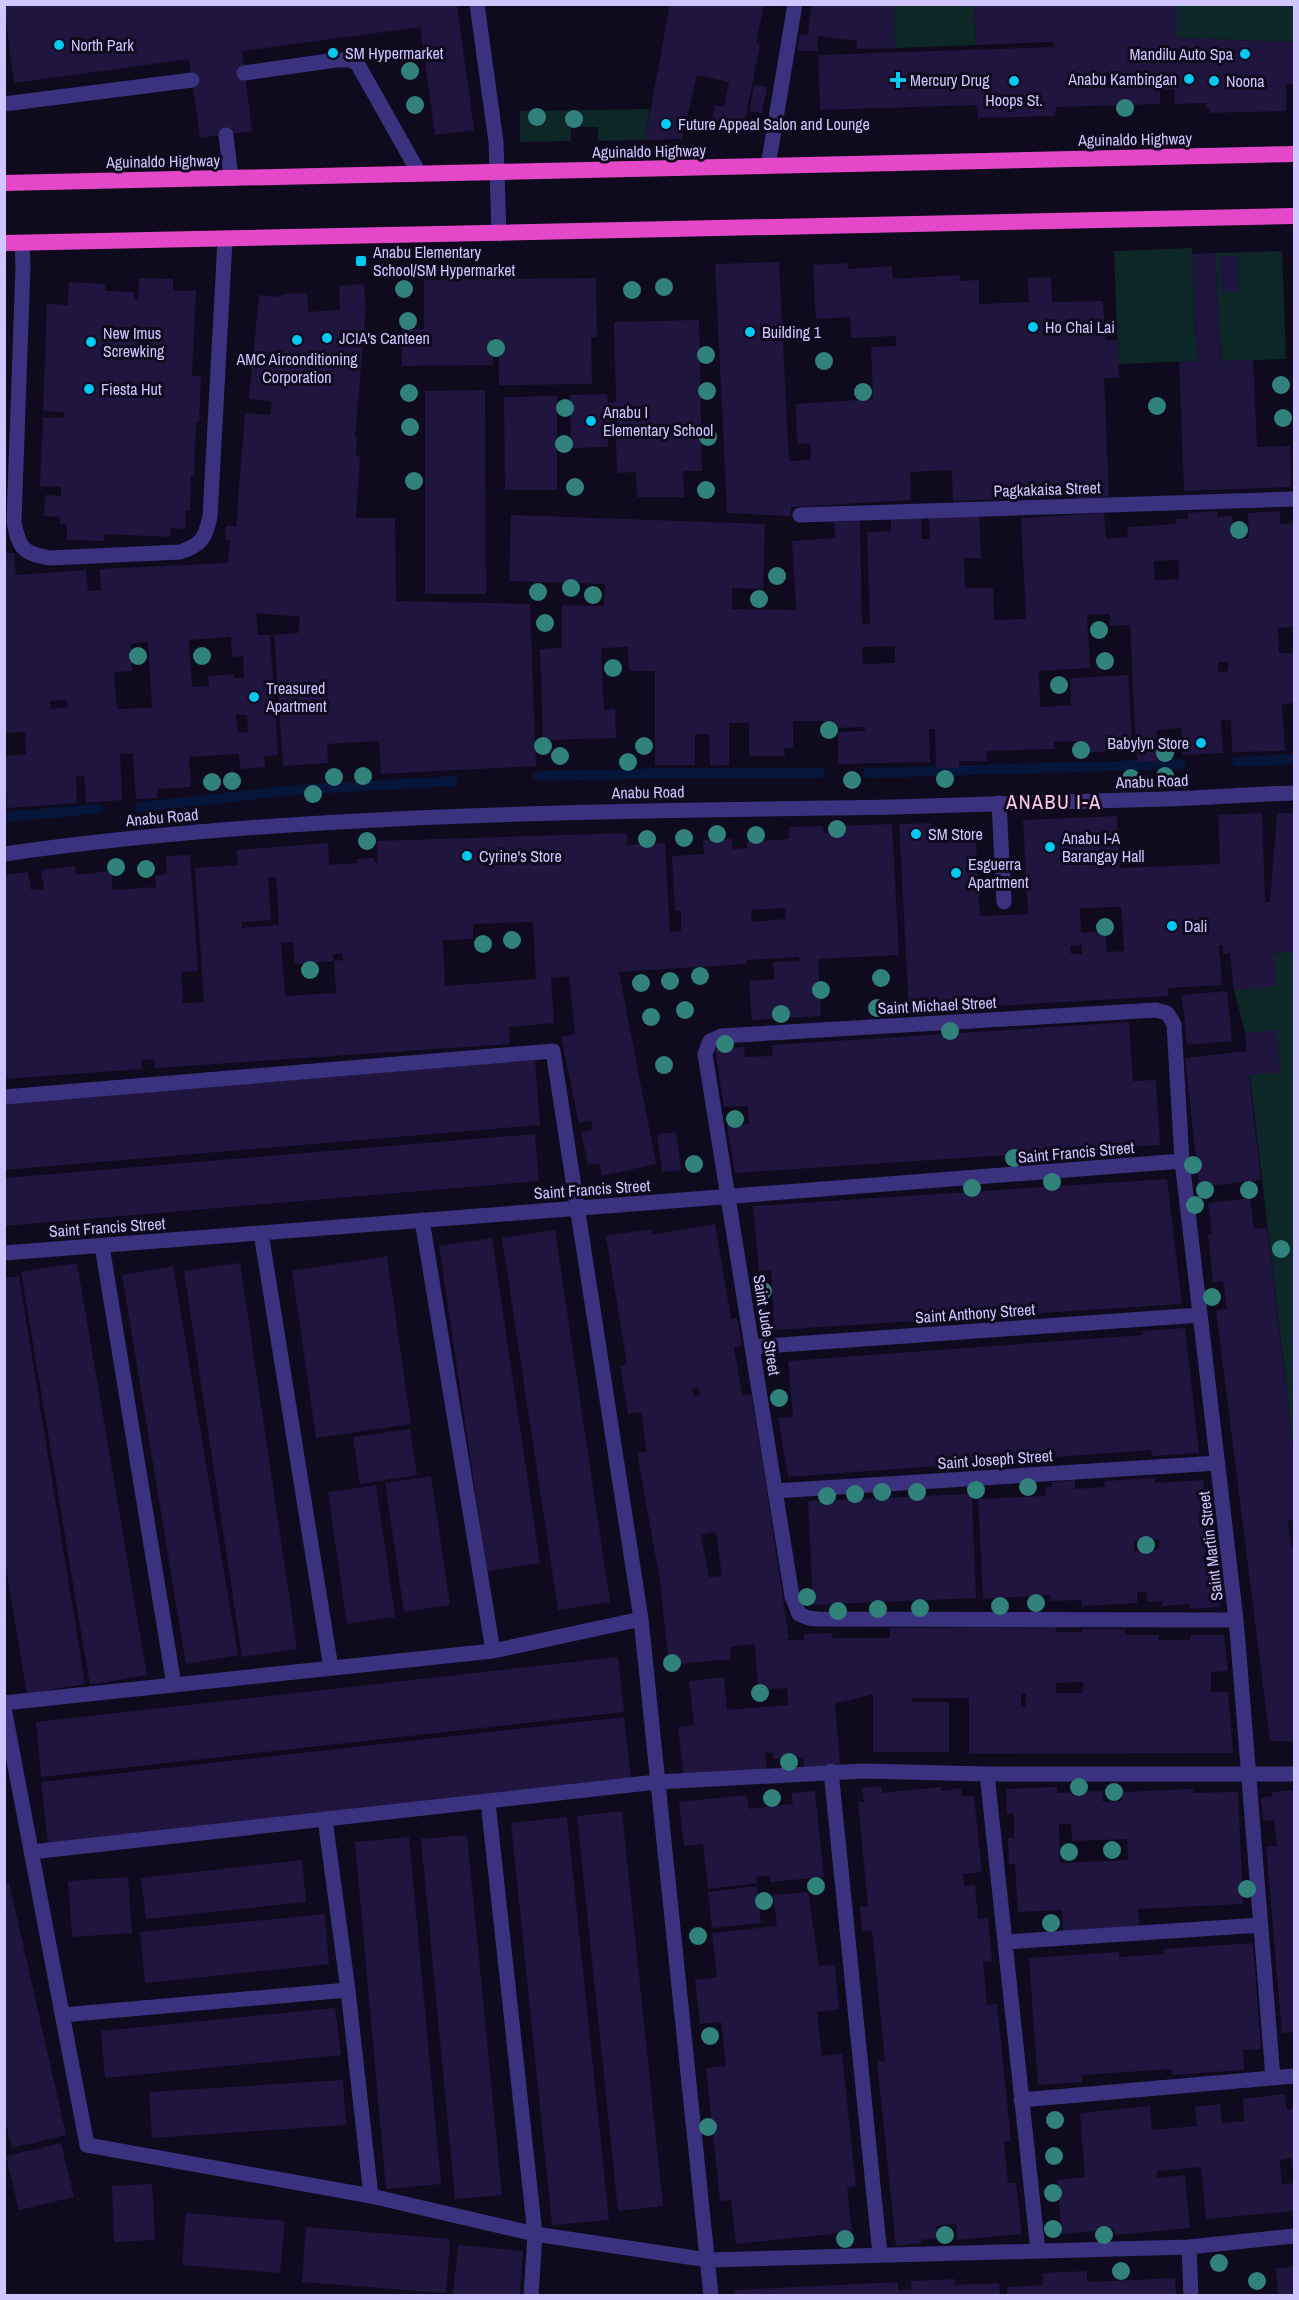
<svg xmlns="http://www.w3.org/2000/svg" width="1299" height="2300" font-family="'Archivo Narrow',sans-serif">
<rect width="100%" height="100%" fill="#0f0a1d"/>
<path fill="#0d2627" d="M893,5H974L976,45L895,48Z
M1176,5H1294V42L1176,38Z
M650,109L645,140L598,141V127H571V141L520,142V111Z
M1192,248L1197,361L1118,364L1114,251Z
M1282,251L1286,359L1221,361L1215,253Z
M1294,952V1454L1245,1033L1234,990L1230,953Z"/>
<g fill="none" stroke-linecap="round" stroke-linejoin="round">
<path stroke="#06163a" stroke-width="10" d="M1237,762L1294,759
M868,773L1181,764
M538,776L676,773H820
M140,807L295,790L453,781
M4,817L97,809"/>
</g>
<path fill="#20153f" fill-rule="evenodd" d="M4,4H457L474,130L435,135L420,27L242,51L252,131L200,138L189,59L14,83Z
M670,4H764L756,43L760,44L744,126H711L715,105L724,107L729,82L697,75L682,139L645,140Z
M811,4H893L895,48L857,49V41L817,36L818,51H797L800,34L808,35Z
M974,4H1176V38L1294,42V84H1286V111L1210,113L1209,108H1206V103L1175,104L1174,89L1160,90V104L1056,107L1055,116H1050L978,118L977,105L820,110L818,55L1054,47L1053,42L976,45Z
M754,85L767,87L762,113L749,111Z
M1215,253L1221,361L1253,360L1257,447L1290,446L1291,487L1184,491L1179,362L1197,361L1192,254Z
M1237,256L1238,291L1222,292L1220,257Z
M779,262L789,461L811,460L810,443L797,444L796,404L873,399L871,347L896,346V336L851,338L850,317L816,319L813,265L847,263L848,269L892,266L893,279L960,275L959,281L979,280V304L1029,302L1028,278L1051,277L1052,302L1103,301L1105,340H1118L1119,378H1104L1109,497L1077,498V496L953,501L952,470L910,472L911,500L791,507V516L727,513L715,264Z
M410,263H426L427,271L411,272Z
M139,278L173,279V291H196L192,376H201L199,422H196L194,476L191,475L190,511H186L185,529L171,528L170,537L104,534V541L67,540V524H60V517L44,516L45,495L61,496V487L40,486L43,417L64,418V412L43,411L47,304L68,305L69,282L105,284V291L134,292V299L138,300Z
M596,278L597,337H591L592,384L499,385L498,338H492L493,365L402,366V329H424V280Z
M364,284L366,308L355,437L357,438L356,455L360,456L356,518H395L396,601L530,604L536,766L381,774L379,741L327,744L328,763L283,766L274,635L298,633L300,617L256,613L258,635H270L278,755L264,756L265,767L240,769L239,754L189,757L191,787L157,789L158,798L136,799L133,753L120,754L122,800L86,803L84,776H76L77,803L7,808L4,756L26,754L25,732L4,733V553H14L16,575L86,570L88,591L101,590L100,569L228,563L230,540L225,539L226,526L236,527L245,413L270,415L272,401L249,399L259,295L282,297L281,294L307,293L308,312L340,310L339,286ZM231,637L232,657L243,656L244,678H234V674L208,676L209,686L192,687L189,640ZM148,642L152,708L117,709L114,672L132,671L131,644ZM67,700L68,707L51,709L50,701ZM236,715H247L248,732L238,733Z
M699,320L702,471H683L684,497H637L636,472L617,473L616,439H608V447L571,448L570,395L607,394L608,402H616L614,322Z
M485,390L486,594H425V391Z
M557,396V490H505L504,397Z
M1217,511L1218,517L1232,516L1234,539L1249,538L1248,513L1280,511V524L1294,523V627L1278,628L1279,653H1294V703L1282,704L1285,751L1232,752L1231,720H1221L1223,753L1183,755L1181,728L1157,730L1158,761L1137,762L1130,625L1110,626V614L1087,615L1090,668L1039,671L1040,707L1071,705L1070,678L1128,675L1132,750L1083,753V741L1054,742V749L986,751L987,761H959V768H936L935,729H929L930,762L838,764V732L865,731V727L833,728V721H793V748H784L785,756H749V723H729V765L710,766L709,734H695V765H655V671H629L628,647L601,648L604,710L615,709L616,738L543,740L540,649L562,648V605L604,606L605,584L509,581L511,515L765,524L763,589L732,588V609L796,610L792,541L835,538L834,522L860,521L862,624H870L867,532L891,531V519L921,518L922,539H930L929,517L979,515L981,558H964L965,588H993L994,620L1026,619L1021,518L1104,513L1106,539L1128,537L1127,527L1176,524L1175,519H1188L1187,513ZM1178,560L1179,579L1155,580L1154,561ZM895,646V663L863,664L862,647ZM1218,662H1228V671L1218,672Z
M1262,813L1265,902H1270L1277,813H1294V952H1273L1277,986L1234,990L1230,953L1223,954V945H1219L1222,985L1168,988V996L909,1011L899,824L931,823V829L975,827L980,916L1028,914L1023,820L1117,816L1120,868L1220,864L1218,815ZM1121,907L1124,951L1107,952L1105,931L1081,933L1080,908ZM1082,945V954H1071L1070,946Z
M892,824L899,955L818,959L821,1016L752,1020L749,981L775,979L773,962L799,961V957L747,960V964L619,972L656,1164L602,1176L599,1163L588,1165L581,1132L593,1129L591,1120L579,1123L561,1037L575,1034L569,976L551,978L554,1023L509,1027L510,1044L155,1068V1059L142,1060V1069L4,1079V875L28,872L31,890L44,889L41,870L75,866L76,875L111,871L113,890L156,887L155,875L167,874L166,856L190,855L198,971L181,972L183,1003L204,1002L195,868L238,865L237,850L328,843L329,865L358,863V859L374,858V862L378,863L377,841L627,833V845L665,843L670,932L681,931V911H675L672,856L704,854L703,840L732,839V849L747,848V842L789,839V827L823,826L824,833L839,832V826ZM268,877H276L279,925L242,928V922L271,920ZM785,908L786,919L752,922L751,910ZM533,922L536,979L445,986L443,940L473,939V924ZM293,942L295,964L334,961L333,954H342L343,960L334,961L336,993L285,996L281,943Z
M1227,991L1232,1041L1187,1045L1182,995Z
M1129,1022L1133,1081L1156,1080L1160,1145L735,1173L727,1125L749,1124L748,1106L724,1107L715,1049L744,1047L745,1057L773,1056L772,1045Z
M1276,1030L1280,1072L1249,1075L1261,1180L1199,1187L1185,1058L1247,1051L1245,1033Z
M535,1060L540,1125L4,1170V1104Z
M676,1132L681,1170L662,1172L657,1134Z
M535,1134L539,1181L4,1226V1178Z
M1167,1179L1182,1304L774,1330L771,1270L759,1271L753,1206Z
M1250,1198L1254,1229L1267,1228L1294,1454V1520L1288,1521L1291,1547L1294,1546V1741H1270L1216,1310L1227,1309L1223,1281L1213,1283L1208,1235H1212L1208,1203Z
M715,1224L731,1319L737,1318L742,1346L734,1347L742,1395L751,1394L766,1485L789,1639L782,1640H804V1634L833,1633L832,1638H890V1628L1056,1627V1632H1082V1629H1125V1635H1159L1158,1640H1190L1191,1635H1224L1228,1671L1211,1672V1692H1228L1233,1753L969,1754V1698H912L911,1702H949V1752H873V1694L835,1704L840,1765L804,1767L803,1757L773,1759V1752L765,1753L767,1771L684,1779L678,1727L694,1725L689,1681L724,1677L727,1710L788,1705L787,1688L758,1690L755,1644L730,1647L731,1659L669,1665L660,1581L637,1453L647,1452L641,1412L628,1414L620,1366L627,1364L606,1236L651,1229L652,1235ZM699,1387L700,1395L694,1396L692,1388ZM716,1532L722,1576L709,1577L701,1535ZM1083,1682V1693H1056V1683ZM1021,1693L1026,1694V1707H1021Z
M555,1230L610,1602L558,1610L502,1238Z
M492,1238L540,1563L487,1571L439,1246Z
M387,1256L411,1424L316,1438L292,1271Z
M77,1263L147,1675L90,1685L21,1272Z
M240,1263L297,1649L242,1657L184,1271Z
M173,1266L238,1655L186,1664L122,1275Z
M19,1276L85,1684L27,1694L4,1558V1278Z
M1185,1328L1199,1453L1152,1456L1151,1450L788,1477L778,1418L793,1417L788,1361L1143,1335L1142,1331Z
M410,1429L417,1475L360,1484L353,1437Z
M431,1476L450,1605L404,1612L385,1483Z
M1155,1478V1483L1203,1480L1220,1607L1189,1609V1604L1162,1606V1601L1147,1602L1146,1592H1137V1603L1082,1606L1081,1600L1051,1601V1595L983,1599L978,1499L1046,1496L1045,1487H1052L1051,1482L1075,1480V1489L1105,1487L1104,1481ZM1159,1540V1549L1134,1551V1541Z
M376,1485L395,1617L347,1624L328,1492Z
M972,1494L976,1598L813,1605L808,1501Z
M618,1657L624,1712L41,1777L36,1722Z
M624,1717L631,1779L48,1844L41,1782Z
M881,1786L882,1793L941,1787V1791L961,1788V1796H974L982,1872L963,1874L965,1886L975,1884L978,1919L988,1918L992,1961L983,1962L987,2005L997,2004L1011,2141H1004L1008,2183H1016L1022,2234L957,2240L956,2224L936,2226L937,2238L921,2240V2243L896,2246L877,2061H885L872,1930L862,1931L860,1907H868L858,1802H864L862,1788Z
M1057,1787V1793L1102,1791L1103,1802L1122,1801V1792L1193,1789V1793L1238,1792L1243,1904L1138,1909L1140,1928L1063,1931L1062,1910L1018,1912L1015,1864H1009L1008,1838H1014V1813L1007,1814L1006,1789ZM1059,1824H1071L1072,1841L1127,1839L1128,1860L1060,1863Z
M1294,1790V2032L1282,2033L1266,1847L1277,1846L1274,1820L1263,1821L1261,1798L1272,1796V1792Z
M815,1791L824,1877L770,1882V1876L756,1877L757,1883L708,1889L703,1844L684,1846L679,1802L747,1795L749,1809L793,1804L791,1793Z
M622,1811L663,2206L618,2211L577,1816Z
M567,1817L609,2220L552,2225L511,1823Z
M467,1835L502,2195L455,2199L421,1839Z
M409,1837L441,2184L386,2189L355,1842Z
M302,1860L306,1902L146,1919L141,1878Z
M128,1877L132,1933L72,1937L68,1881Z
M9,1882L66,2135L12,2148L4,2116V1883Z
M757,1886L761,1923L712,1928L708,1892Z
M808,1892L819,1966L835,1965L839,2009L817,2012L822,2056L842,2054L856,2186L847,2188L852,2232L736,2244L731,2200L720,2201L706,2068L726,2066L721,2022L700,2024L695,1980L717,1977L712,1933L777,1926L773,1895Z
M325,1914L329,1964L145,1983L140,1932Z
M1253,1943L1261,2049L1243,2050L1244,2070L1172,2075V2069L1082,2075V2082L1038,2085L1029,1958L1119,1952V1957L1164,1954L1163,1949Z
M335,2008L341,2055L105,2078L101,2031Z
M343,2080L346,2125L152,2138L149,2092Z
M1285,2094L1287,2110L1294,2109V2176L1291,2158L1280,2160L1282,2184L1294,2183V2211L1206,2219L1201,2167L1157,2171V2178L1185,2175L1190,2228L1115,2235L1114,2229L1062,2234L1057,2180L1085,2177L1080,2113L1150,2106L1152,2130L1197,2126L1195,2107L1220,2104L1222,2123L1244,2121L1243,2099Z
M61,2143L74,2197L19,2210L6,2156Z
M152,2184L155,2240L114,2242L112,2186Z
M186,2213L285,2221L280,2273L182,2265Z
M306,2227L450,2239L446,2293L302,2282Z
M458,2245L523,2251L520,2295H453Z
M1294,2267V2295H1278L1276,2268Z
M1087,2271V2282L1175,2278L1176,2295H1007V2287L1043,2285V2273Z
M955,2279V2285L999,2283L1000,2295H735V2290L898,2282V2290L911,2289V2281Z"/>
<g fill="none" stroke-linecap="round" stroke-linejoin="round">
<path stroke="#3a327f" stroke-width="15" d="M477,4L496,142L499,234
M244,73L336,60H350L357,63L419,173
M4,104L192,80
M226,135L231,178
M22,243L23,266L14,522C19,548 23,554 50,558L180,552C201,545 205,539 210,517L225,240
M999,803L1004,902"/>
<path stroke="#3a327f" stroke-width="15" d="M768,166L795,4
M800,515L1294,499
M4,1097L553,1051L641,1619L711,2296
M422,1220L493,1651
M261,1233L331,1668
M102,1246L174,1685
M4,1253L1182,1161
M752,1347L1200,1315
M775,1491L1218,1463
M1236,1620L818,1619L808,1618L799,1614L792,1596L705,1054L710,1041L721,1036L1156,1010L1167,1013L1174,1024L1182,1161L1236,1620L1238,1642L1273,2078
M4,1703L493,1651L641,1619
M4,1708L87,2145L371,2196L535,2234L708,2260L1189,2247L1294,2236
M831,1771L880,2255
M987,1774L1038,2251
M488,1802L535,2234L531,2296
M325,1819L348,1990L371,2196
M31,1852L657,1782L864,1771L987,1774H1294
M1005,1942L1261,1925
M62,2015L348,1990
M1021,2100L1294,2076
M1189,2247L1191,2296"/>
<path stroke="#3a327f" stroke-width="15" d="M4,854C299,812 596,812 892,807C983,805 1074,802 1165,799C1208,798 1251,794 1294,793"/>
<path stroke="#e447c8" stroke-width="16" d="M4,183L1294,154
M4,243L1294,216"/>
</g>
<g fill="#31827b">
<circle cx="410" cy="71" r="9"/>
<circle cx="415" cy="105" r="9"/>
<circle cx="1125" cy="108" r="9"/>
<circle cx="537" cy="117" r="9"/>
<circle cx="574" cy="119" r="9"/>
<circle cx="664" cy="287" r="9"/>
<circle cx="404" cy="289" r="9"/>
<circle cx="632" cy="290" r="9"/>
<circle cx="408" cy="321" r="9"/>
<circle cx="496" cy="348" r="9"/>
<circle cx="706" cy="355" r="9"/>
<circle cx="824" cy="361" r="9"/>
<circle cx="1281" cy="385" r="9"/>
<circle cx="707" cy="391" r="9"/>
<circle cx="863" cy="392" r="9"/>
<circle cx="409" cy="393" r="9"/>
<circle cx="1157" cy="406" r="9"/>
<circle cx="565" cy="408" r="9"/>
<circle cx="1283" cy="418" r="9"/>
<circle cx="410" cy="427" r="9"/>
<circle cx="708" cy="437" r="9"/>
<circle cx="564" cy="444" r="9"/>
<circle cx="414" cy="481" r="9"/>
<circle cx="575" cy="487" r="9"/>
<circle cx="706" cy="490" r="9"/>
<circle cx="1239" cy="530" r="9"/>
<circle cx="777" cy="576" r="9"/>
<circle cx="571" cy="588" r="9"/>
<circle cx="538" cy="592" r="9"/>
<circle cx="593" cy="595" r="9"/>
<circle cx="759" cy="599" r="9"/>
<circle cx="545" cy="623" r="9"/>
<circle cx="1099" cy="630" r="9"/>
<circle cx="138" cy="656" r="9"/>
<circle cx="202" cy="656" r="9"/>
<circle cx="1105" cy="661" r="9"/>
<circle cx="613" cy="668" r="9"/>
<circle cx="1059" cy="685" r="9"/>
<circle cx="829" cy="730" r="9"/>
<circle cx="543" cy="746" r="9"/>
<circle cx="644" cy="746" r="9"/>
<circle cx="1081" cy="750" r="9"/>
<circle cx="1165" cy="753" r="9"/>
<circle cx="560" cy="756" r="9"/>
<circle cx="628" cy="762" r="9"/>
<circle cx="363" cy="776" r="9"/>
<circle cx="1165" cy="776" r="9"/>
<circle cx="334" cy="777" r="9"/>
<circle cx="1131" cy="778" r="9"/>
<circle cx="945" cy="779" r="9"/>
<circle cx="852" cy="780" r="9"/>
<circle cx="232" cy="781" r="9"/>
<circle cx="212" cy="782" r="9"/>
<circle cx="313" cy="794" r="9"/>
<circle cx="837" cy="829" r="9"/>
<circle cx="717" cy="834" r="9"/>
<circle cx="756" cy="835" r="9"/>
<circle cx="684" cy="838" r="9"/>
<circle cx="647" cy="839" r="9"/>
<circle cx="367" cy="841" r="9"/>
<circle cx="116" cy="867" r="9"/>
<circle cx="146" cy="869" r="9"/>
<circle cx="1105" cy="927" r="9"/>
<circle cx="512" cy="940" r="9"/>
<circle cx="483" cy="944" r="9"/>
<circle cx="310" cy="970" r="9"/>
<circle cx="700" cy="976" r="9"/>
<circle cx="881" cy="978" r="9"/>
<circle cx="670" cy="981" r="9"/>
<circle cx="641" cy="983" r="9"/>
<circle cx="821" cy="990" r="9"/>
<circle cx="877" cy="1008" r="9"/>
<circle cx="685" cy="1010" r="9"/>
<circle cx="781" cy="1014" r="9"/>
<circle cx="651" cy="1017" r="9"/>
<circle cx="950" cy="1031" r="9"/>
<circle cx="725" cy="1044" r="9"/>
<circle cx="664" cy="1065" r="9"/>
<circle cx="735" cy="1119" r="9"/>
<circle cx="1014" cy="1158" r="9"/>
<circle cx="694" cy="1164" r="9"/>
<circle cx="1193" cy="1165" r="9"/>
<circle cx="1052" cy="1182" r="9"/>
<circle cx="972" cy="1188" r="9"/>
<circle cx="1205" cy="1190" r="9"/>
<circle cx="1249" cy="1190" r="9"/>
<circle cx="1195" cy="1205" r="9"/>
<circle cx="1281" cy="1249" r="9"/>
<circle cx="763" cy="1291" r="9"/>
<circle cx="1212" cy="1297" r="9"/>
<circle cx="779" cy="1398" r="9"/>
<circle cx="1028" cy="1487" r="9"/>
<circle cx="976" cy="1490" r="9"/>
<circle cx="882" cy="1492" r="9"/>
<circle cx="917" cy="1492" r="9"/>
<circle cx="855" cy="1494" r="9"/>
<circle cx="827" cy="1496" r="9"/>
<circle cx="1146" cy="1545" r="9"/>
<circle cx="807" cy="1597" r="9"/>
<circle cx="1036" cy="1603" r="9"/>
<circle cx="1000" cy="1606" r="9"/>
<circle cx="920" cy="1608" r="9"/>
<circle cx="878" cy="1609" r="9"/>
<circle cx="838" cy="1611" r="9"/>
<circle cx="672" cy="1663" r="9"/>
<circle cx="760" cy="1693" r="9"/>
<circle cx="789" cy="1762" r="9"/>
<circle cx="1079" cy="1787" r="9"/>
<circle cx="1114" cy="1792" r="9"/>
<circle cx="772" cy="1798" r="9"/>
<circle cx="1112" cy="1850" r="9"/>
<circle cx="1069" cy="1852" r="9"/>
<circle cx="816" cy="1886" r="9"/>
<circle cx="1247" cy="1889" r="9"/>
<circle cx="764" cy="1901" r="9"/>
<circle cx="1051" cy="1923" r="9"/>
<circle cx="698" cy="1936" r="9"/>
<circle cx="710" cy="2036" r="9"/>
<circle cx="1055" cy="2120" r="9"/>
<circle cx="708" cy="2127" r="9"/>
<circle cx="1054" cy="2156" r="9"/>
<circle cx="1053" cy="2193" r="9"/>
<circle cx="1053" cy="2229" r="9"/>
<circle cx="945" cy="2235" r="9"/>
<circle cx="1104" cy="2235" r="9"/>
<circle cx="845" cy="2239" r="9"/>
<circle cx="1219" cy="2263" r="9"/>
<circle cx="1121" cy="2271" r="9"/>
<circle cx="1257" cy="2281" r="9"/>
</g>
<g fill="#00caf1" stroke="#0f0a1d" stroke-width="2">
<circle cx="59" cy="45" r="6"/>
<circle cx="333" cy="53" r="6"/>
<circle cx="1245" cy="54" r="6"/>
<circle cx="1189" cy="79" r="6"/>
<path d="M895 71h6v6h6v6h-6v6h-6v-6h-6v-6h6z"/>
<circle cx="1014" cy="81" r="6"/>
<circle cx="1214" cy="81" r="6"/>
<circle cx="666" cy="124" r="6"/>
<rect x="355" y="255" width="12" height="12" rx="3"/>
<circle cx="1033" cy="327" r="6"/>
<circle cx="750" cy="332" r="6"/>
<circle cx="327" cy="338" r="6"/>
<circle cx="297" cy="340" r="6"/>
<circle cx="91" cy="342" r="6"/>
<circle cx="89" cy="389" r="6"/>
<circle cx="591" cy="421" r="6"/>
<circle cx="254" cy="697" r="6"/>
<circle cx="1201" cy="743" r="6"/>
<circle cx="916" cy="834" r="6"/>
<circle cx="1050" cy="847" r="6"/>
<circle cx="467" cy="856" r="6"/>
<circle cx="956" cy="873" r="6"/>
<circle cx="1172" cy="926" r="6"/>
</g>
<g text-anchor="middle" stroke-width="6" stroke-linejoin="round" paint-order="stroke">
<g font-size="16" fill="#d0c6ff" stroke="#0f0a1d" text-anchor="start">
<text x="71" y="51">North Park</text>
<text x="345" y="59">SM Hypermarket</text>
<text x="1233" y="60" text-anchor="end">Mandilu Auto Spa</text>
<text x="1177" y="85" text-anchor="end">Anabu Kambingan</text>
<text x="910" y="86">Mercury Drug</text>
<text x="1226" y="87">Noona</text>
<text x="1014" y="106" text-anchor="middle">Hoops St.</text>
<text x="678" y="130">Future Appeal Salon and Lounge</text>
<text x="373" y="258">Anabu Elementary<tspan x="373" dy="18">School/SM Hypermarket</tspan></text>
<text x="1045" y="333">Ho Chai Lai</text>
<text x="762" y="338">Building 1</text>
<text x="103" y="339">New Imus<tspan x="103" dy="18">Screwking</tspan></text>
<text x="339" y="344">JCIA's Canteen</text>
<text x="297" y="365" text-anchor="middle">AMC Airconditioning<tspan x="297" dy="18">Corporation</tspan></text>
<text x="101" y="395">Fiesta Hut</text>
<text x="603" y="418">Anabu I<tspan x="603" dy="18">Elementary School</tspan></text>
<text x="266" y="694">Treasured<tspan x="266" dy="18">Apartment</tspan></text>
<text x="1189" y="749" text-anchor="end">Babylyn Store</text>
<text x="928" y="840">SM Store</text>
<text x="1062" y="844">Anabu I-A<tspan x="1062" dy="18">Barangay Hall</tspan></text>
<text x="479" y="862">Cyrine's Store</text>
<text x="968" y="870">Esguerra<tspan x="968" dy="18">Apartment</tspan></text>
<text x="1184" y="932">Dali</text>
</g>
<g font-size="16" fill="#d0c6ff" stroke="#0f0a1d">
<text transform="translate(1135 139) rotate(-1)" y="6">Aguinaldo Highway</text>
<text transform="translate(649 151) rotate(-1)" y="6">Aguinaldo Highway</text>
<text transform="translate(163 161) rotate(-1)" y="6">Aguinaldo Highway</text>
<text transform="translate(1047 489) rotate(-2)" y="6">Pagkakaisa Street</text>
<text transform="translate(1152 781) rotate(-2)" y="6">Anabu Road</text>
<text transform="translate(648 792) rotate(-1)" y="6">Anabu Road</text>
<text transform="translate(162 817) rotate(-5)" y="6">Anabu Road</text>
<text transform="translate(937 1005) rotate(-3)" y="6">Saint Michael Street</text>
<text transform="translate(1076 1152) rotate(-5)" y="6">Saint Francis Street</text>
<text transform="translate(592 1189) rotate(-4)" y="6">Saint Francis Street</text>
<text transform="translate(107 1227) rotate(-4)" y="6">Saint Francis Street</text>
<text transform="translate(975 1313) rotate(-4)" y="6">Saint Anthony Street</text>
<text transform="translate(767 1325) rotate(81)" y="6">Saint Jude Street</text>
<text transform="translate(995 1459) rotate(-4)" y="6">Saint Joseph Street</text>
<text transform="translate(1210 1546) rotate(-97)" y="6">Saint Martin Street</text>
</g>
<g font-size="20" letter-spacing="1.5" fill="#ffc8e8" stroke="#0f0a1d">
<text x="1054" y="809">ANABU I-A</text>
</g>
</g>
<rect width="1299" height="2300" fill="none" stroke="#d0c6ff" stroke-width="12"/>
</svg>
